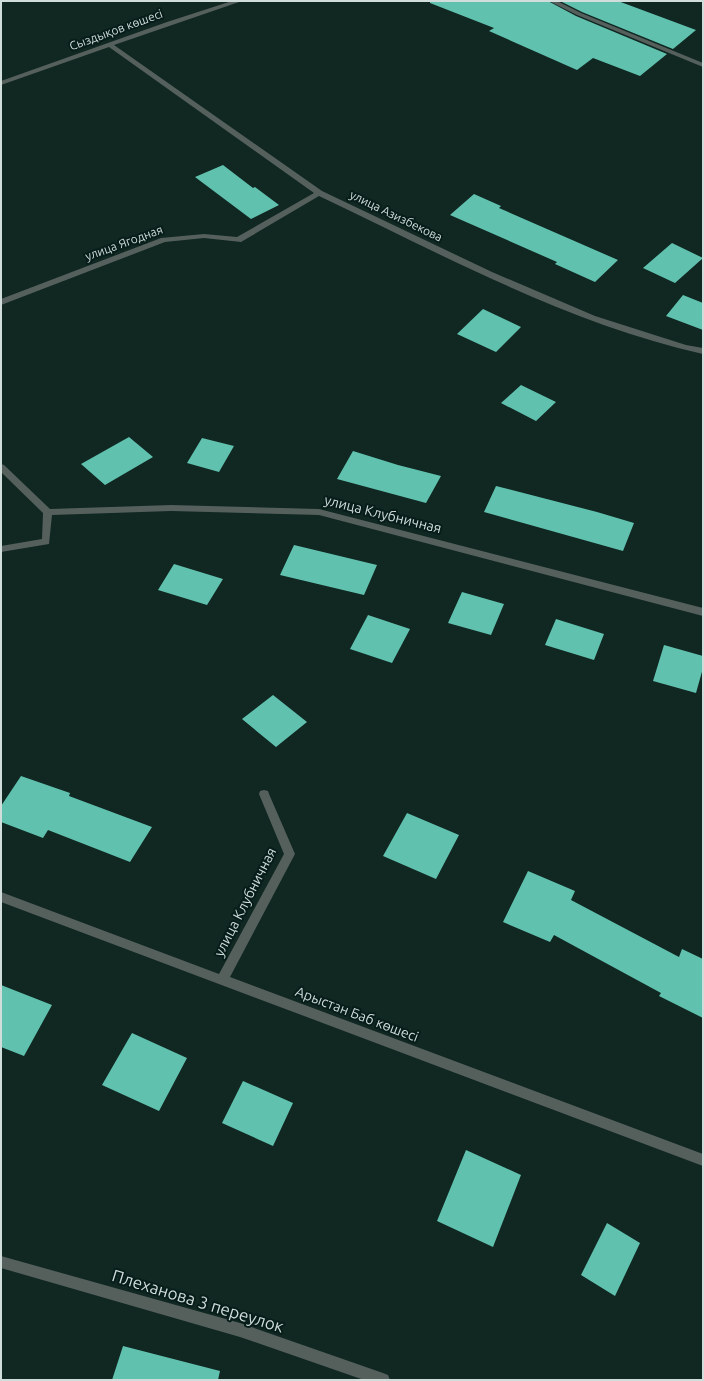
<svg xmlns="http://www.w3.org/2000/svg" width="704" height="1381" font-family="Ubuntu,sans-serif">
<rect width="100%" height="100%" fill="#102722"/>
<path fill="#60c2ae" d="M430,1H548L576,16L667,54L640,76L593,58L577,70L489,31L494,28L430,3Z
M560,1H618L696,30L673,49L582,12Z
M223,165L253,188L255,187L279,205L251,219L195,177Z
M474,194L501,206L499,208L618,260L595,282L555,264L557,262L450,215Z
M672,243L703,258L675,283L643,268Z
M683,295L703,303V330L666,316Z
M483,309L521,327L496,352L457,334Z
M521,385L556,402L536,421L501,403Z
M129,437L153,457L105,485L81,464Z
M202,438L234,446L219,472L187,463Z
M353,451L398,465L441,476L426,503L337,479Z
M496,486L597,512L634,523L623,551L484,512Z
M294,545L377,565L364,595L280,575Z
M174,564L223,579L207,605L158,590Z
M462,592L504,604L491,635L448,623Z
M368,615L410,629L392,663L350,649Z
M556,619L604,634L594,660L545,645Z
M664,645L703,656V668L696,693L653,681Z
M273,695L307,722L276,747L242,719Z
M21,776L70,793L69,796L152,827L130,862L48,830L43,838L1,822V806Z
M407,813L459,835L436,879L383,856Z
M528,871L575,891L571,900L679,957L682,949L703,959V1018L659,996L661,993L554,935L550,942L503,922Z
M1,985L52,1005L24,1056L1,1047Z
M132,1033L187,1058L159,1111L102,1085Z
M243,1081L293,1103L273,1146L222,1123Z
M466,1150L521,1175L493,1247L437,1221Z
M607,1223L640,1243L615,1296L581,1275Z
M123,1346L220,1371L218,1380H112Z"/>
<g fill="none" stroke-linecap="round" stroke-linejoin="round">
<path fill="#55605d" fill-rule="evenodd" d="M232,1H242L114,45L322,191L492,272L595,316L686,345L703,348V354C569,324 443,255 319,196L241,242L204,238L165,242L1,305V299L161,238L204,234L237,237L314,193L109,47L1,85V81L167,22Z
M549,1H557L581,13L703,63V67L577,15Z
M1,464L4,465L50,509L171,505L319,509L703,608V616L319,515L171,511L52,515L49,544L1,552V546L42,539L43,513L1,472Z
M264,790L268,791L269,794L295,854L230,977L703,1154V1166L1,902V892L219,974L284,854L259,794L260,791Z
M1,1256L240,1323L383,1373L388,1375L390,1380H364L240,1337L1,1268Z"/>
</g>
<g text-anchor="middle" stroke-width="4" stroke-linejoin="round" paint-order="stroke">
<g font-size="12" fill="#d0ddda" stroke="#071d19">
<text transform="translate(116 30) rotate(-20)" y="4">Сыздықов көшесі</text>
<text transform="translate(396 216) rotate(26)" y="4">улица Азизбекова</text>
<text transform="translate(124 243) rotate(-20)" y="4">улица Ягодная</text>
</g>
<g font-size="14" fill="#d0ddda" stroke="#071d19">
<text transform="translate(383 514) rotate(14)" y="5">улица Клубничная</text>
<text transform="translate(245 902) rotate(-63)" y="5">улица Клубничная</text>
<text transform="translate(357 1014) rotate(21)" y="5">Арыстан Баб көшесі</text>
</g>
<g font-size="17" fill="#d0ddda" stroke="#071d19">
<text transform="translate(198 1301) rotate(17)" y="6">Плеханова 3 переулок</text>
</g>
</g>
<rect width="704" height="1381" fill="none" stroke="#d0ddda" stroke-width="4"/>
</svg>
